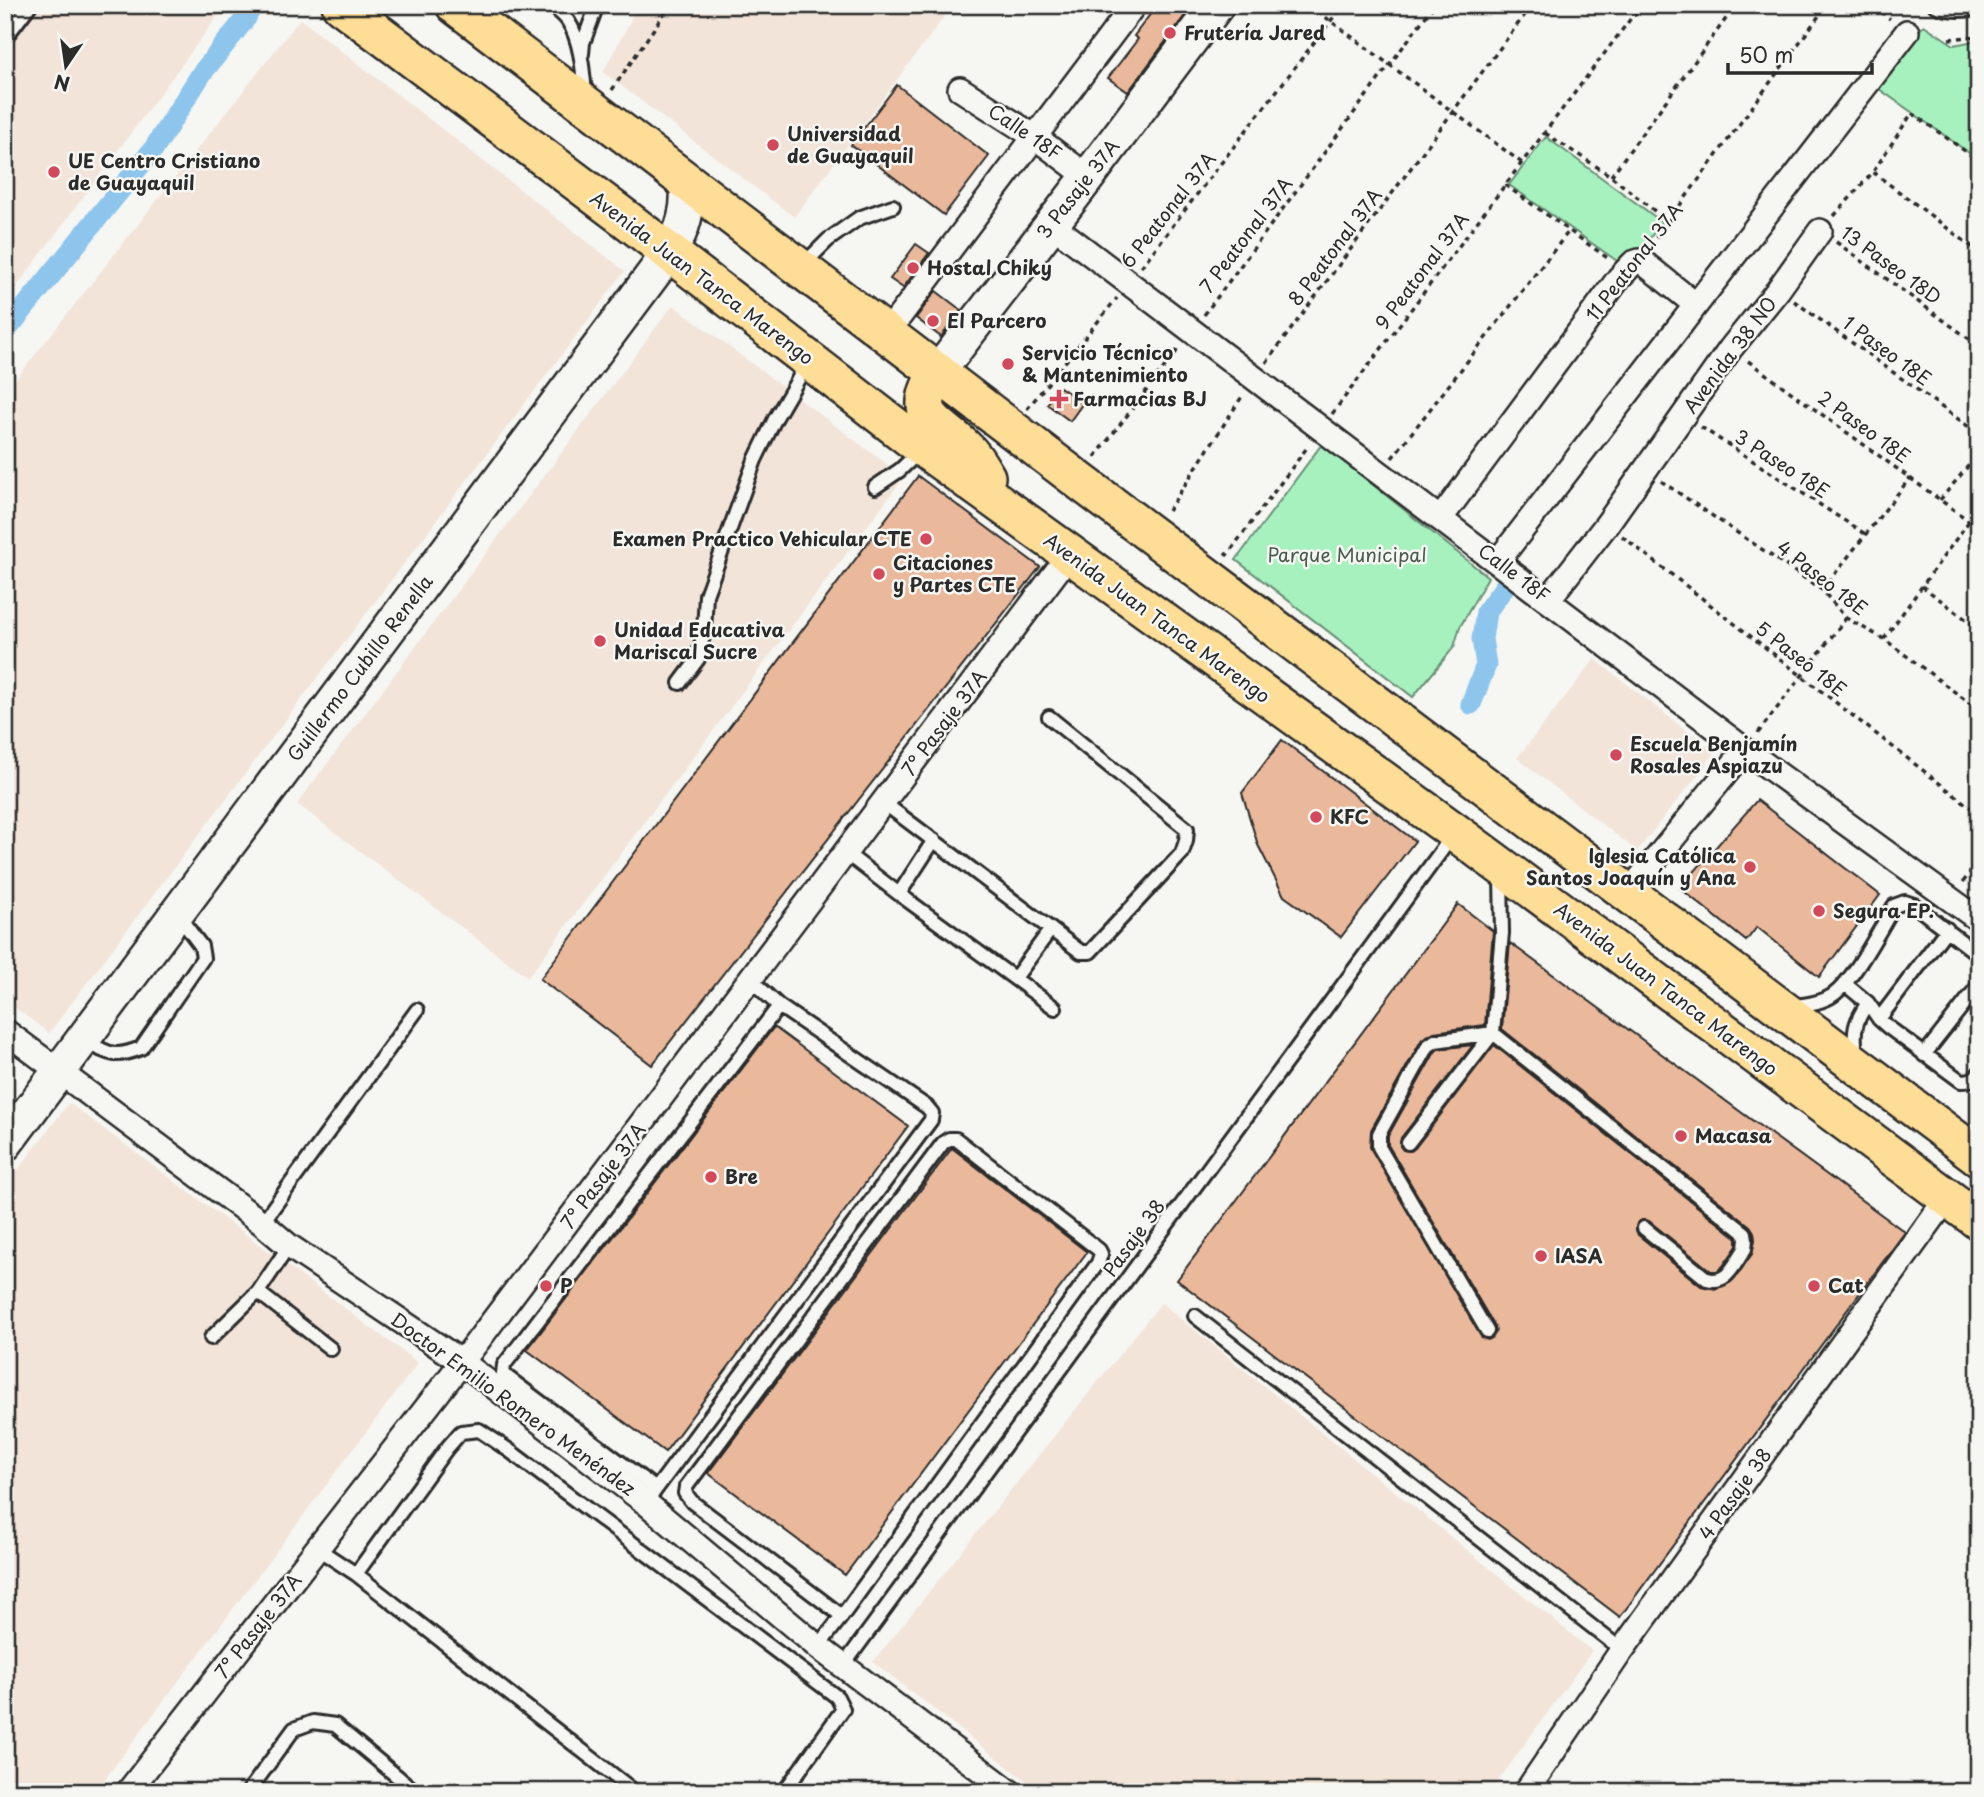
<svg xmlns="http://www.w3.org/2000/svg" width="1984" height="1797" font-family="'Playpen Sans',sans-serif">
<rect width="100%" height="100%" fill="#f6f6f2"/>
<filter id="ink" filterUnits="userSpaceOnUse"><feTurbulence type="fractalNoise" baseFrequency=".0143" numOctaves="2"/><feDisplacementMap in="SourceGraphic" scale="14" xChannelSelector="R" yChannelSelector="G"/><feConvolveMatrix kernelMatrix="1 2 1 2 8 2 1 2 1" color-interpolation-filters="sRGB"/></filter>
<g filter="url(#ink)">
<path fill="#f2e4d8" d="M32,5H226L5,302V42Z
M635,5H953L794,217L603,72L630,22Z
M300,19L625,271L49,1033L5,1000V393Z
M673,305L904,477L528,977L297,804Z
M1595,659L1715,753L1637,851L1517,758Z
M69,1103L418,1363L95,1792H5V1187Z
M1161,1303L1592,1651L1490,1792H1041L873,1662Z"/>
<path fill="#a7f1bf" stroke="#698e75" stroke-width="2" d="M1924,25L1954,45L1979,40V160L1875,86Z
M1546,137L1662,222L1627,268L1509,185Z
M1322,444L1488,577L1460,627L1454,647L1413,697L1236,560Z"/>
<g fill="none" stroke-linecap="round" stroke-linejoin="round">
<path stroke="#8ec5ec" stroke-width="21" d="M5,332L155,147L202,73L246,18L252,5
M1471,704L1486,665L1482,639L1486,612L1508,582"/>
</g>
<path fill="#eab99b" stroke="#2b2b2b" stroke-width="2" d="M1157,5H1176L1186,14L1128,92L1108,78L1138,39L1134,36Z
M897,85L989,156L944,215L851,145Z
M916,244L929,253L903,288L890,279Z
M936,291L961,310L941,337L916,318Z
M1060,387L1083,403L1070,421L1047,404Z
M918,476L1040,567L652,1065L540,979Z
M1282,740L1415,841L1341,937L1284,896L1258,845L1242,793Z
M1757,800L1880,895L1819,977L1757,927L1746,941L1680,888Z
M1458,904L1493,931L1485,1025L1434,1032L1422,1039L1371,1130L1370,1147L1482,1338L1488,1340L1492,1338L1496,1332L1495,1327L1388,1145V1136L1435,1052L1438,1049L1473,1045L1401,1138L1400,1146L1403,1150L1411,1151L1415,1148L1494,1045L1737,1238V1246L1723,1266L1717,1271H1711L1649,1221L1642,1220L1637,1223L1636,1230L1638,1235L1701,1286L1716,1289L1731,1282L1752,1254L1755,1240L1754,1232L1750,1226L1502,1029L1510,943L1905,1232L1620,1617L1177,1280Z
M774,1027L908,1126L665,1452L527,1350Z
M952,1148L1087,1252L845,1575L708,1473Z"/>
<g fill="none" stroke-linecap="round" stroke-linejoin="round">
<g stroke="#2b2b2b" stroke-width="18">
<path id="lane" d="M551,5C557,10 564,15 568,21C581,41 583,71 585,94
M1935,5C1949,12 1963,10 1979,9
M5,38L30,5
M582,54L583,43L597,5
M803,265L828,240L859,218L893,206
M875,487L900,470L921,450
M680,683L698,659L704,631L706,595L755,460L775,419L807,364
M884,803L1081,952H1090L1182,853L1186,841L1187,829L1049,717
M846,853L899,894L1055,1008
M1501,874L1502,933L1493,1033L1745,1233L1746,1239L1745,1249C1734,1264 1728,1285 1707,1279L1644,1228
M899,894L934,840
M1015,978L1051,929
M751,980L779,1006
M1845,984L1868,1003L1879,1019L1888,1027L1961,1081C1969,1081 1974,1080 1979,1073
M1792,1006C1805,1005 1822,1003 1833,995C1853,981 1880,929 1894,906L1905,902L1914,905L1979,955
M1879,1019L1947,929
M84,1040C109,1054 113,1059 141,1048L203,958L201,946L177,914
M1856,1055C1853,1032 1854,1022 1868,1003
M1924,1055L1979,985
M1408,1143L1493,1033L1435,1041L1428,1046L1379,1134V1147L1487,1331
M262,1223L417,1010
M258,1292L331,1349
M1195,1316L1622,1650
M211,1338L258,1292L289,1246
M646,1503L656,1489L931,1120L932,1113L927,1107L779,1006L504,1365L503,1374L656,1489
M318,1549L356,1574L635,1792
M356,1574L447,1448L461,1432L479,1430L510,1451L837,1697L843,1709L784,1792
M818,1647L842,1616L1098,1263L1101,1254L1099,1250L956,1139H949L943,1143L686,1487L685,1493L692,1502L842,1616
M843,1666L1453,835
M248,1792L294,1729L313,1722L335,1725L416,1792"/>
</g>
<g stroke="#2b2b2b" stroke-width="28">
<path id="street" d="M960,89L1035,137L1088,177
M1051,224L1745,750L1979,920
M887,333L1134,5
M1441,518L1619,278L1633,263L1639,261L1645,264L1696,305
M1498,561L1907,32
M1548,600L1607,524L1731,348L1778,290L1820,231
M1628,893L1745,750
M5,1031L262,1223L289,1246L462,1362L646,1503L818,1647L1010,1792
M128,1792L462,1362L1069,555
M1526,1792L1622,1650L1947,1198"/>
</g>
<g stroke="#2b2b2b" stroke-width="38">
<path id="secondary" d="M938,372L1088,177L1217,5
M5,1144L669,253C684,229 689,209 687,181"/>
</g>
<g stroke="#2b2b2b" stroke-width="42">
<path id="primary" d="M341,5L626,219L923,448L1455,832L1979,1221
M455,5C664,163 872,323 1081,482C1379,708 1680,931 1979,1157
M938,372C908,419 939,421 967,450C975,457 980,468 986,477"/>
</g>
<path stroke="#2b2b2b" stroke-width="3.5" stroke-dasharray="5 5" stroke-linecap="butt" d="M1309,5L1522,163
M1873,5L1890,19
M1949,39L1979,36
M612,90L670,5
M1545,133L1611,176L1667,221
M1873,172L1979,252
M1611,176L1736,5
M1505,185L1609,259
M1834,216L1873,172L1912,113L1979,161
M1836,242L1979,346
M1650,246L1827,5
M1141,267L1343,5
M1794,301L1979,434
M1204,315L1434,5
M1748,361L1979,528
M1266,363L1532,5
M1027,409L1117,298
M1332,414L1641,5
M1701,427L1865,534
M1095,457L1180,347
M1392,458L1569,231
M1661,481L1822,590L1846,618L1884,639L1979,710
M1940,500L1979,453
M1168,511L1243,395
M1622,536L1979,814
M1225,553L1227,555L1309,445
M1922,586L1979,629
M1822,590L1910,478
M1884,639L1969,521
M1758,733L1846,618
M1963,882L1979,861"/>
<use href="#lane" stroke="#f6f6f2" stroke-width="12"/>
<use href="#street" stroke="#f6f6f2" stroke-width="23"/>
<use href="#secondary" stroke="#f6f6f2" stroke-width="33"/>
<use href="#primary" stroke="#fedd96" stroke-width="37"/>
</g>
</g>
<g fill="#d1495b" stroke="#f6f6f2" stroke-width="2.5">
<circle cx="1170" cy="33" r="7"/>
<circle cx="773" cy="145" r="7"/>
<circle cx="54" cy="172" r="7"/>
<circle cx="913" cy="268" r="7"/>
<circle cx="933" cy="321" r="7"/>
<circle cx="1008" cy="364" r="7"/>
<path d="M1055.5 388.5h7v7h7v7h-7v7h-7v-7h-7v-7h7z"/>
<circle cx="926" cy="539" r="7"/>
<circle cx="879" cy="574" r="7"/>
<circle cx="600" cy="641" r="7"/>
<circle cx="1616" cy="755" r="7"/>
<circle cx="1316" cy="817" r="7"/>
<circle cx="1750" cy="867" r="7"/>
<circle cx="1819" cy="911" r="7"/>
<circle cx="1681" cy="1136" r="7"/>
<circle cx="711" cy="1177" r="7"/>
<circle cx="1541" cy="1256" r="7"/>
<circle cx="546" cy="1286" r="7"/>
<circle cx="1814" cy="1286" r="7"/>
</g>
<g text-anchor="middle" stroke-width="5" stroke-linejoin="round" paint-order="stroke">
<g font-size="19" font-weight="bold" fill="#2b2b2b" stroke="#f6f6f2" text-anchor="start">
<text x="1184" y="40">Frutería Jared</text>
<text x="787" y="141">Universidad<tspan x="787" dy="22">de Guayaquil</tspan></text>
<text x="68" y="168">UE Centro Cristiano<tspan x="68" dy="22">de Guayaquil</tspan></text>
<text x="927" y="275">Hostal Chiky</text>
<text x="947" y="328">El Parcero</text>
<text x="1022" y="360">Servicio Técnico<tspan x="1022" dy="22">&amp; Mantenimiento</tspan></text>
<text x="1073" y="406">Farmacias BJ</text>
<text x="912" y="546" text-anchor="end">Examen Practico Vehicular CTE</text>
<text x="893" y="570">Citaciones<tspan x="893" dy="22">y Partes CTE</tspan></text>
<text x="614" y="637">Unidad Educativa<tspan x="614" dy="22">Mariscal Sucre</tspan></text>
<text x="1630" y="751">Escuela Benjamín<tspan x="1630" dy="22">Rosales Aspiazu</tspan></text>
<text x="1330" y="824">KFC</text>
<text x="1736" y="863" text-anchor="end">Iglesia Católica<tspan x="1736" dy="22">Santos Joaquín y Ana</tspan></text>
<text x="1833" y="918">Segura EP.</text>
<text x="1695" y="1143">Macasa</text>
<text x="725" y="1184">Bre</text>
<text x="1555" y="1263">IASA</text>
<text x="560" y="1293">P</text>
<text x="1828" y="1293">Cat</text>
</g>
<g font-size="19" fill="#2b2b2b" stroke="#f6f6f2">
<text transform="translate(1025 132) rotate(34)" y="7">Calle 18F</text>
<text transform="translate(1078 189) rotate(-52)" y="7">3 Pasaje 37A</text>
<text transform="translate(1168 210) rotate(-52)" y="7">6 Peatonal 37A</text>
<text transform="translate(1246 235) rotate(-53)" y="7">7 Peatonal 37A</text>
<text transform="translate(1335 247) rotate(-53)" y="7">8 Peatonal 37A</text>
<text transform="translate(1634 262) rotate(-52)" y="7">11 Peatonal 37A</text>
<text transform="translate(1891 265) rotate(36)" y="7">13 Paseo 18D</text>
<text transform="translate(1422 271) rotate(-53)" y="7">9 Peatonal 37A</text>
<text transform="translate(702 278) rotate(37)" y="7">Avenida Juan Tanca Marengo</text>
<text transform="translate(1887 351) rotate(36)" y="7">1 Paseo 18E</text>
<text transform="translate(1730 355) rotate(-53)" y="7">Avenida 38 NO</text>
<text transform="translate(1864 427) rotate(36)" y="7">2 Paseo 18E</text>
<text transform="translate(1782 464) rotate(33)" y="7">3 Paseo 18E</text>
<text transform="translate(1514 573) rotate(37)" y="7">Calle 18F</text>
<text transform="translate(1822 578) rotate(38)" y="7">4 Paseo 18E</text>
<text transform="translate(1157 618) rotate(36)" y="7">Avenida Juan Tanca Marengo</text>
<text transform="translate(1801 659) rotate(38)" y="7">5 Paseo 18E</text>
<text transform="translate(360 668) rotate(-53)" y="7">Guillermo Cubillo Renella</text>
<text transform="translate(944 723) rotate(-53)" y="7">7° Pasaje 37A</text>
<text transform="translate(1666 989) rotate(37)" y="7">Avenida Juan Tanca Marengo</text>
<text transform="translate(603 1176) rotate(-53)" y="7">7° Pasaje 37A</text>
<text transform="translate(1134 1238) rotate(-54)" y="7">Pasaje 38</text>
<text transform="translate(513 1404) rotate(36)" y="7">Doctor Emilio Romero Menéndez</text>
<text transform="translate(1735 1494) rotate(-54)" y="7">4 Pasaje 38</text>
<text transform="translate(258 1626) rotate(-52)" y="7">7° Pasaje 37A</text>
</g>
<g font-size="19" fill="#4a5c50" stroke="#f6f6f2">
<text x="1347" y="562">Parque Municipal</text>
</g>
</g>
<rect width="1984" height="1797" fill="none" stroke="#f6f6f2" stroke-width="28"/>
<rect x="14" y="14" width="1956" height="1769" fill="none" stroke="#2b2b2b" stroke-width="2.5" filter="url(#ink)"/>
<g transform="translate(66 66) rotate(193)" stroke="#f6f6f2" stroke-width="5" paint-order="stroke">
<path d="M0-5L12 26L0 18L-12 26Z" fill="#2b2b2b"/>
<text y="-10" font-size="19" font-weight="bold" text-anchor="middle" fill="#2b2b2b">N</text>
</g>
<path d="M1728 63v10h144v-10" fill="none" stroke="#2b2b2b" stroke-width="3.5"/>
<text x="1739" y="63" font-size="21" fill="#2b2b2b" stroke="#f6f6f2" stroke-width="5" paint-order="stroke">50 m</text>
</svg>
